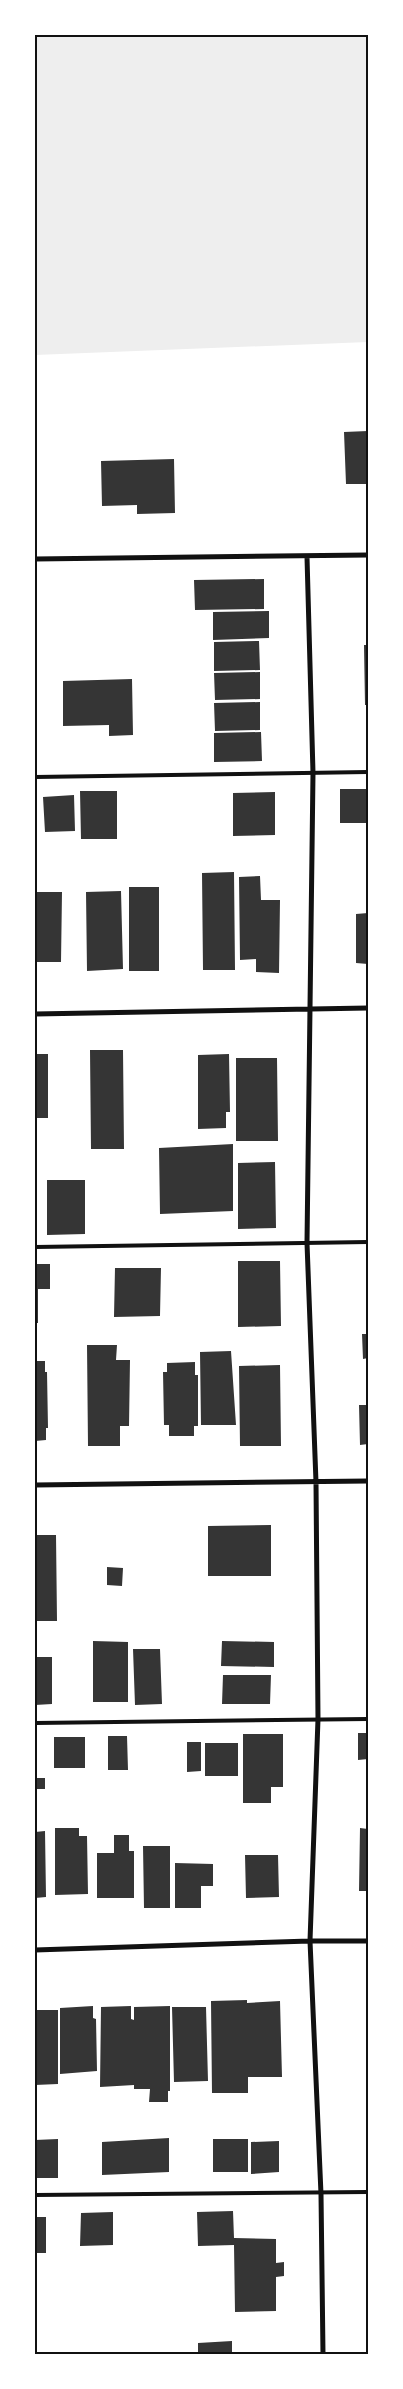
<svg xmlns="http://www.w3.org/2000/svg" width="403" height="2389" font-family="'Fira Sans Condensed',sans-serif">
<rect width="100%" height="100%" fill="#fff"/>
<path fill="#eee" d="M35,35H368V342L35,355Z"/>
<path fill="#353535" d="M368,431V484H346L344,432Z
M174,459L175,513L137,514V505L102,506L101,461Z
M264,579V609L195,610L194,580Z
M269,611V638L213,640V612Z
M259,641L260,670L214,671V642Z
M364,645H368V705H365Z
M260,672V699L215,700L214,673Z
M132,679L133,735L109,736V725L63,726V681Z
M260,702V730L215,731L214,703Z
M261,732L262,761L214,762V733Z
M340,789H368V823H340Z
M80,791H117V839H81Z
M275,792V835L233,836V793Z
M74,795L75,831L45,832L43,797Z
M234,872L235,970H203L202,873Z
M260,876L261,900H280L279,973L256,972V959L240,960L239,877Z
M129,887H159V971H129Z
M121,891L123,969L87,971L86,892Z
M35,892H62L61,962H35Z
M368,913V964L356,963V914Z
M90,1050H123L124,1149H91Z
M35,1054H48V1118H35Z
M229,1054L230,1112H226V1128L198,1129V1055Z
M236,1058H277L278,1141H236Z
M233,1144V1211L160,1214L159,1148Z
M275,1162L276,1228L238,1229V1163Z
M47,1180H85V1234L47,1235Z
M238,1261H280L281,1326L238,1327Z
M35,1264H50V1289H38V1323H35Z
M115,1268H161L160,1316L114,1317Z
M362,1334H368V1358L363,1359Z
M87,1345H117L116,1360H130L129,1426H120V1446H88Z
M231,1351L236,1425H201L200,1352Z
M35,1361H45V1372H47L48,1428H46V1440L35,1441Z
M195,1362V1375H198V1426H194V1436H169V1425H164L163,1372H167V1363Z
M280,1365L281,1446H240L239,1366Z
M359,1405H368V1444L360,1445Z
M271,1525V1576H208V1526Z
M35,1535H56L57,1621H35Z
M107,1567L123,1568L122,1586L107,1585Z
M93,1641L128,1642V1702H93Z
M222,1641L274,1642V1667L221,1666Z
M133,1649H160L162,1704L135,1705Z
M35,1657H52V1704L35,1705Z
M223,1675H271L270,1704H222Z
M358,1733H368V1759L358,1760Z
M243,1734H283V1787H271V1803H243Z
M108,1736H127L128,1770H108Z
M54,1737H85V1768H54Z
M187,1742H201V1771L187,1772Z
M205,1743H238V1776H205Z
M35,1778H45V1789H35Z
M55,1828H79V1836H87L88,1894L55,1895Z
M360,1828L368,1829V1891H359Z
M45,1831L46,1897L35,1898V1832Z
M114,1835H129V1851H134V1898H97V1853H114Z
M143,1846H170V1908H144Z
M245,1855H278L279,1897L246,1898Z
M175,1863L213,1864V1886H201V1908H175Z
M247,2000V2003L280,2001L282,2077H248V2093H212L211,2001Z
M93,2006V2018L96,2019L97,2071L60,2074V2008Z
M131,2006V2019L134,2020V2007L170,2006V2091H168V2102H149L150,2089H134V2085L100,2087L101,2007Z
M172,2007H206L208,2081L174,2082Z
M35,2010H58V2084L35,2085Z
M169,2138V2172L102,2175V2142Z
M58,2139V2178H35V2140Z
M213,2139H248V2172H213Z
M279,2141V2172L251,2174V2142Z
M233,2211L234,2238L276,2239V2263L284,2262V2276L276,2277V2311L235,2312L234,2245L198,2246L197,2212Z
M113,2212V2245L80,2246L81,2213Z
M35,2217H46V2253H35Z
M232,2341V2354H198V2343Z"/>
<g fill="none" stroke-linecap="round" stroke-linejoin="round">
<path stroke="#111" stroke-width="4" d="M35,777L368,772
M35,1247L368,1242
M35,1723L368,1719
M35,2195L368,2192"/>
<path stroke="#111" stroke-width="5" d="M307,557L313,773L307,1243L316,1482L318,1719L310,1941L321,2194L323,2354
M35,559L368,555
M35,1014L368,1008
M35,1485L368,1481
M35,1950L310,1941H368"/>
</g>
<rect width="403" height="2389" fill="none" stroke="#ffffff" stroke-width="72"/>
<rect x="36" y="36" width="331" height="2317" fill="none" stroke="#111" stroke-width="2"/>
</svg>
